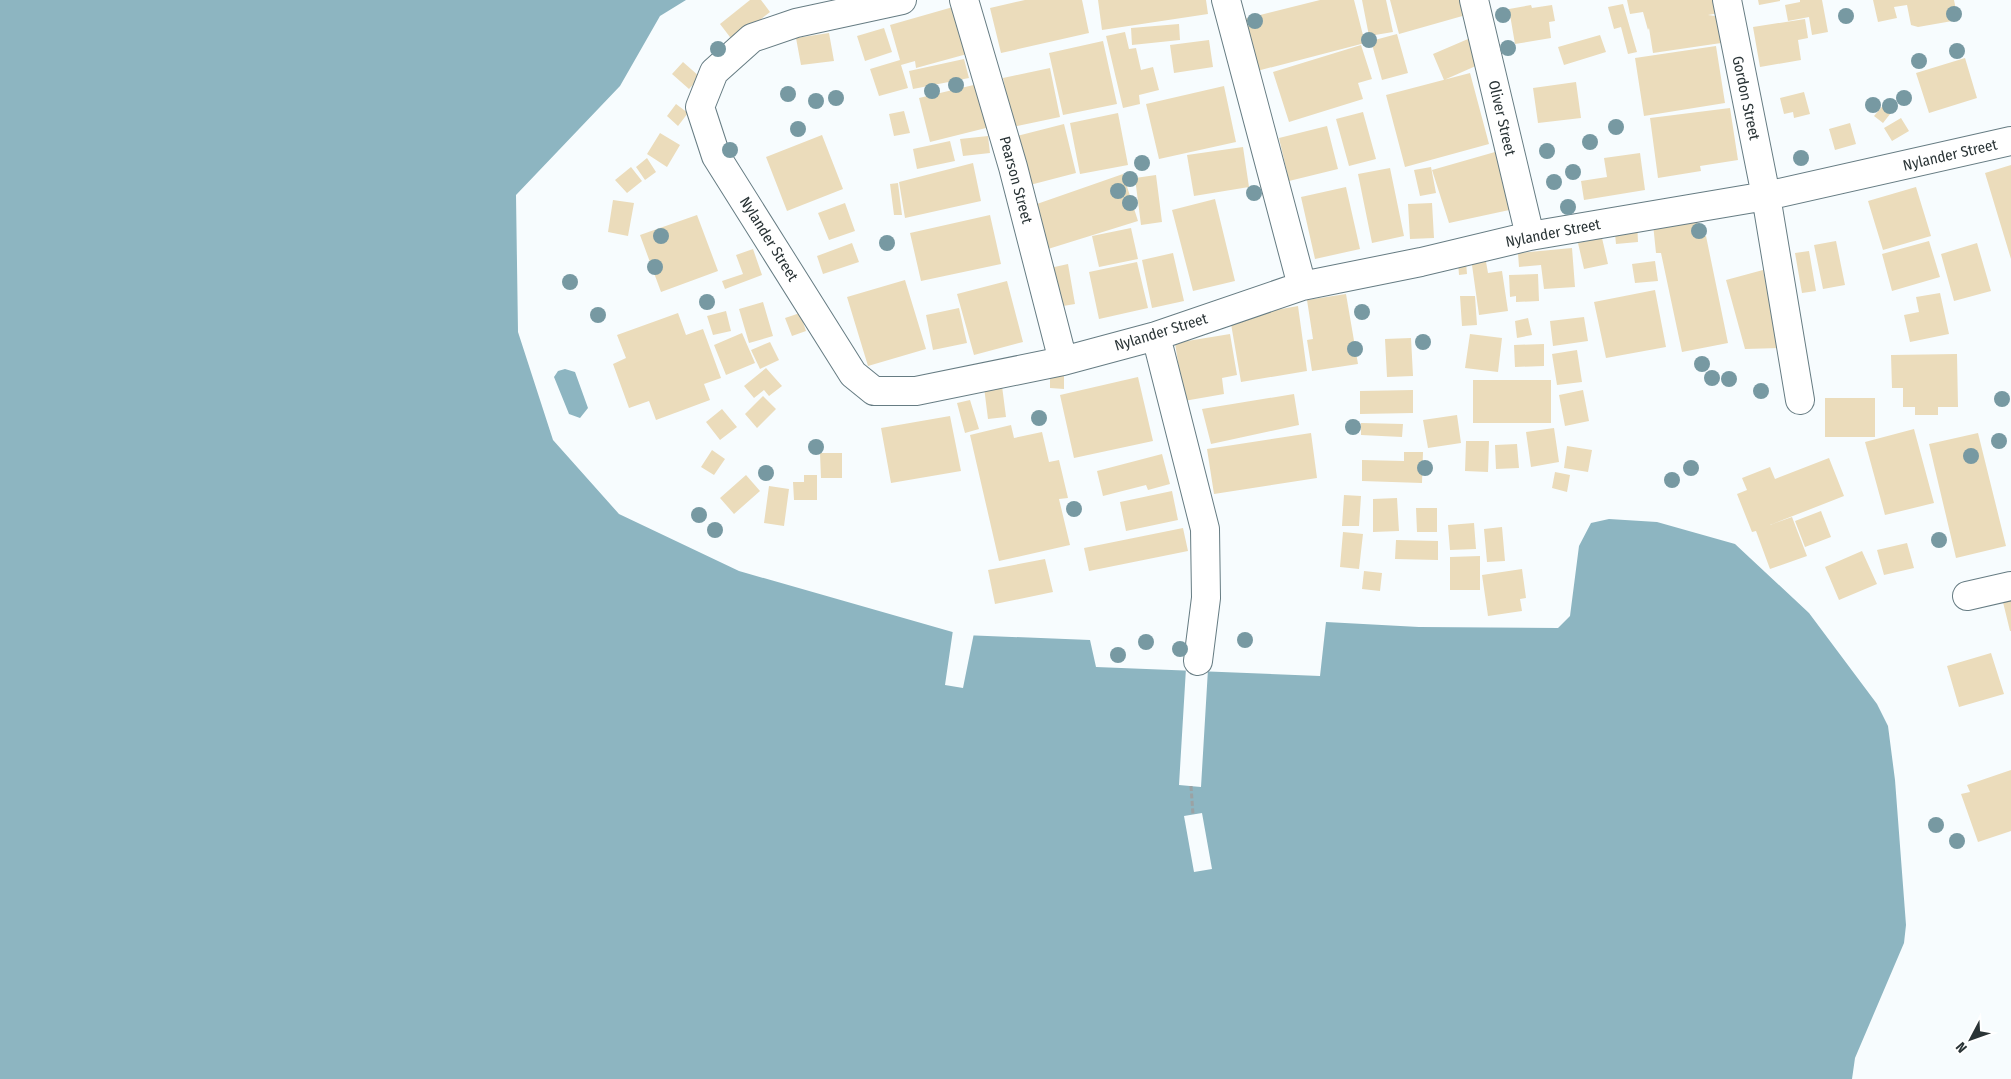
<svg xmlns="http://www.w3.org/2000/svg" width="2011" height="1079" font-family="'Fira Sans Condensed',sans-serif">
<rect width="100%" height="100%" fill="#f7fcfe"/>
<path fill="#8db5c1" d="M0,0H686L660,16L620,86L516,195L518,332L553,440L619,514L739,571L963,635L1090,640L1096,667L1320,676L1326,622L1419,627L1558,628L1570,616L1579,546L1591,523L1609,519L1657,522L1735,544L1809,613L1877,704L1888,726L1895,780L1906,925L1904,943L1855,1058L1852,1079H0Z
M565,369L575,372L588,408L580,418L569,414L554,377L558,371Z"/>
<path fill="#f7fcfe" d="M953,630L974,633L963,688L945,685Z
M1186,668L1208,669L1201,787L1179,785Z
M1202,813L1212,869L1194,872L1184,816Z"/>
<path fill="#ebdcbb" d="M750,0H761L770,12L733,41L720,24Z
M1025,0H1082L1089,33L1001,53L990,8Z
M1098,0H1206L1208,14L1102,30Z
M1320,0H1354L1365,43L1257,71L1244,19Z
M1362,0H1386L1393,32L1369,36Z
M1390,0H1461L1466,15L1399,34Z
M1627,0H1716L1719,13L1708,15L1722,17L1728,42L1653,53L1649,28L1648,30L1643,12L1630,14Z
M1758,0H1780V1L1759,5Z
M1800,0H1822L1828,32L1812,35L1809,17L1788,21L1785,5L1800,2Z
M1873,0H1954L1958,20L1918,27L1911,25L1907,5L1894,7L1897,18L1878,22Z
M1623,4L1637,52L1628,54L1621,27L1614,29L1608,7Z
M1531,5L1532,8L1552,5L1555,21L1549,22L1551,38L1515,44L1509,9Z
M953,7L967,54L916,68L915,61L901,65L908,88L879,96L870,69L900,60L890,25Z
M1805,19L1808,38L1798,40L1801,60L1760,67L1753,27Z
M1179,24L1180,40L1132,45L1131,28Z
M884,28L892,52L865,61L857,36Z
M1125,32L1129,49L1136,48L1141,70L1153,67L1159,90L1139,95L1140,104L1123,108L1106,36Z
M829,33L834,61L801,65L796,38Z
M1397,34L1408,73L1382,80L1371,41Z
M1600,35L1606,52L1564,65L1558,47Z
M1468,39L1478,65L1444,80L1433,54Z
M1209,40L1213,67L1174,73L1170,45Z
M1103,41L1117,104L1063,115L1049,53Z
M1361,45L1372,79L1358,83L1363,99L1289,122L1273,72Z
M1716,46L1725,103L1644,116L1635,58Z
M1965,58L1977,98L1929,113L1916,73Z
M964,59L969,78L913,89L909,71Z
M683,62L700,77L689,89L672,74Z
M1050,68L1060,117L1013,127L1003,78Z
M1470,73L1489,144L1405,167L1386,95Z
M1576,82L1581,118L1538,123L1533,88Z
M982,83L994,126L930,142L919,98Z
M1224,86L1236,142L1159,159L1146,104Z
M1804,92L1810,114L1794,118L1793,112L1784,114L1780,98Z
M1886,102L1894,109L1883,123L1874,116Z
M676,104L688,113L678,126L667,116Z
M1730,108L1738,160L1700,166L1701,171L1658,178L1650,118Z
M904,111L910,133L894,136L889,114Z
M1363,112L1376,159L1349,166L1336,119Z
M1118,113L1128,165L1080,174L1070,123Z
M1901,118L1909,131L1892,141L1884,128Z
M1850,123L1856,144L1835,150L1829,129Z
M1064,124L1076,173L1026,186L1013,137Z
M1327,126L1338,169L1289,181L1279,138Z
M660,133L680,145L667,167L647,154Z
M822,135L843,189L787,211L766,157Z
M988,136L990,153L963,156L960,139Z
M950,141L955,161L917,169L913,149Z
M1243,147L1249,187L1194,196L1187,155Z
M1495,152L1514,209L1449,223L1432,170Z
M1640,153L1645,190L1584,200L1581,181L1607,177L1604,158Z
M647,158L656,172L645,180L636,167Z
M973,163L981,201L905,218L899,182Z
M2011,165V259L1985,173Z
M631,167L642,181L627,193L615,180Z
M1431,167L1436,193L1420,196L1414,170Z
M1390,168L1404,236L1372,243L1358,174Z
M1123,174L1138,221L1048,249L1034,205Z
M1156,175L1162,222L1141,225L1135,178Z
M898,183L902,215H894L890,184Z
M1346,187L1360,249L1315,259L1301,197Z
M1916,187L1931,236L1883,250L1868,201Z
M1215,199L1235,281L1193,291L1172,210Z
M613,200L634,203L628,236L608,232Z
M845,203L855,231L829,240L818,213Z
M1432,203L1434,238L1410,239L1408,204Z
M697,215L718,271L661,292L640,235Z
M990,215L1001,264L921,281L910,233Z
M1697,219L1699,238L1706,236L1728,343L1682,352L1661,253H1656L1653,224Z
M1637,221L1638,242L1616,244L1614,223Z
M1131,228L1138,259L1099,267L1092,236Z
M1602,238L1608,264L1584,269L1578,243Z
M1836,241L1845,285L1823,289L1814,245Z
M1929,241L1940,277L1892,291L1882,254Z
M852,243L859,262L823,274L817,256Z
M1977,243L1991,291L1954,301L1941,254Z
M1572,248L1575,287L1544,289L1541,265L1519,267L1518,253Z
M753,249L762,275L725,289L722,281L743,274L736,255Z
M1809,251L1816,291L1802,293L1795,253Z
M1173,253L1184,301L1152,308L1142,260Z
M1485,256L1488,273L1502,271L1508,311L1479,315L1471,258Z
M1655,261L1658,281L1635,283L1632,264Z
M1137,262L1148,308L1099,319L1089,272Z
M1458,262H1466L1467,274L1459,275Z
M1068,264L1075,304L1057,307L1050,268Z
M1763,270L1781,348L1745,349L1726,280Z
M1538,274L1539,301L1516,302V296L1510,297L1509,275Z
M905,280L926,349L868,366L847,297Z
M1007,281L1023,342L974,355L957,294Z
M1655,290L1666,347L1606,358L1594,302Z
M1940,293L1949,334L1910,342L1904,315L1919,312L1916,297Z
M1346,294L1358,364L1312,371L1307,340L1313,339L1307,300Z
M1460,296H1475L1477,325L1462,326Z
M763,302L773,336L749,343L739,309Z
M1298,306L1307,371L1241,382L1230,318Z
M959,308L967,343L933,350L926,315Z
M726,311L731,331L713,335L707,316Z
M678,313L686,335L703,329L721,378L704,384L710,400L656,420L649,401L629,408L613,364L626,358L617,335Z
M800,313L806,331L792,336L785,318Z
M1584,317L1588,341L1553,346L1550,321Z
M1528,318L1532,335L1517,338L1515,321Z
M742,333L755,363L726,375L714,345Z
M1230,334L1237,375L1222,378L1224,394L1184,401L1175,343Z
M1470,334L1502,338L1498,372L1465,368Z
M1411,338L1413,376L1387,377L1385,339Z
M770,342L779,360L760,369L751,350Z
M1544,344V366L1515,367L1514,345Z
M1577,350L1582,382L1557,385L1552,354Z
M1957,354L1958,407H1938V415H1915V407H1903V388H1892L1891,355Z
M766,368L782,386L769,396L764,390L754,398L744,386Z
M1050,373L1064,374V389L1050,388Z
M1138,377L1153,441L1074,458L1060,395Z
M1473,380H1551V423H1473Z
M1002,386L1006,417L988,419L984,387Z
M1413,390V413L1360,414V391Z
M1583,390L1589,421L1565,426L1559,395Z
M1294,394L1299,425L1211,444L1202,409Z
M763,396L776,409L757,428L745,414Z
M1825,398H1875V437H1825Z
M970,400L979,429L965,433L957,403Z
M722,409L737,427L720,440L706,422Z
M1457,415L1461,443L1428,448L1423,420Z
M950,416L961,471L891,483L881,428Z
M1361,423L1403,424L1402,437L1361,435Z
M1011,425L1014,438L1042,432L1049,462L1059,460L1068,498L1059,499L1070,545L999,561L970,435Z
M1554,428L1559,462L1531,467L1526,432Z
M1914,429L1934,503L1885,515L1865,442Z
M1311,433L1317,478L1214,494L1207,449Z
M1978,433L2006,546L1956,558L1929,444Z
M1466,441H1489L1488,472L1465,471Z
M1517,444L1519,468L1496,469L1495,445Z
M1567,446L1592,450L1588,472L1564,468Z
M712,450L725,459L714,475L701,467Z
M1404,452H1423L1422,483L1362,481V460L1404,461Z
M820,453H842V478H821Z
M1162,454L1170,484L1148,490L1146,485L1103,496L1097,471Z
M1829,458L1844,496L1770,525L1792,517L1807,556L1770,569L1756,531L1752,532L1737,494L1747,490L1742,478L1770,467L1775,479Z
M1555,472L1570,475L1567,492L1552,488Z
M746,475L760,491L734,514L720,498Z
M804,475H817V500H794L793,482H804Z
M769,486L789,489L784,526L764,523Z
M1172,491L1178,520L1126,531L1120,502Z
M1344,495L1361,496L1359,526H1342Z
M1397,498L1399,531L1373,532V499Z
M1416,508H1437V532H1417Z
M1821,511L1831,537L1805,547L1795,521Z
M1474,523L1476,549L1450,550L1448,525Z
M1502,527L1505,561L1487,562L1484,529Z
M1183,528L1188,551L1089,571L1084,548Z
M1343,532L1363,534L1359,569L1340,567Z
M1396,540L1438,541V560L1395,559Z
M1907,543L1914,568L1884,575L1877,550Z
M1862,551L1877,584L1839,600L1825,567Z
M1480,556V590H1450V557Z
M1045,559L1053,592L995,604L988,570Z
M1522,569L1526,598L1520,599L1522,611L1488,616L1482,575Z
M1364,571L1382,573L1380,591L1362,589Z
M2011,596V631H2010L2002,598Z
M1991,653L2004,694L1959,707L1947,666Z
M2011,770V831L1978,842L1961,794L1970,792L1967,785Z"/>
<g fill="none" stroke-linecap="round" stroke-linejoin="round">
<g stroke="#667c83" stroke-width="30">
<path id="minor" d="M902,0L796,23L752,38L714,72L700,107L716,156L853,374L874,391H916L1063,361L1156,336L1302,286L1421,262L1530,236L1766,196L2011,141
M964,0L1013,167L1063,361
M1226,0L1302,286
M1474,0L1530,236
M1727,0L1766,196L1800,400
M1156,336L1205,529L1206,598L1198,661
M1967,596L2011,586"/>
</g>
<path stroke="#9ba2a4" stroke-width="3" stroke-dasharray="5 2.5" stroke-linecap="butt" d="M1191,786L1193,815"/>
<use href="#minor" stroke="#fff" stroke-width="28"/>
</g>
<g fill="#7799a2">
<circle cx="1954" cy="14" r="8"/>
<circle cx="1503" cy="15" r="8"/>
<circle cx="1846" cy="16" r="8"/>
<circle cx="1255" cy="21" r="8"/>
<circle cx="1369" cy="40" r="8"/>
<circle cx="1508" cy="48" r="8"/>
<circle cx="718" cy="49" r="8"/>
<circle cx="1957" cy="51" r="8"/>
<circle cx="1919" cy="61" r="8"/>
<circle cx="956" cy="85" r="8"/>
<circle cx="932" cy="91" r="8"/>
<circle cx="788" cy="94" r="8"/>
<circle cx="836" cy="98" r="8"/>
<circle cx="1904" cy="98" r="8"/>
<circle cx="816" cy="101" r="8"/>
<circle cx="1873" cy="105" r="8"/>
<circle cx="1890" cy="106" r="8"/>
<circle cx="1616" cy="127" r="8"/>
<circle cx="798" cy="129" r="8"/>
<circle cx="1590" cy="142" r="8"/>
<circle cx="730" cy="150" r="8"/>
<circle cx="1547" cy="151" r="8"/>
<circle cx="1801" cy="158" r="8"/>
<circle cx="1142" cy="163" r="8"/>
<circle cx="1573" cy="172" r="8"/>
<circle cx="1130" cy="179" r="8"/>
<circle cx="1554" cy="182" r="8"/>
<circle cx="1118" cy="191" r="8"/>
<circle cx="1254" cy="193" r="8"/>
<circle cx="1130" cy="203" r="8"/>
<circle cx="1568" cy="207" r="8"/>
<circle cx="1699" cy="231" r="8"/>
<circle cx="661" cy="236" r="8"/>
<circle cx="887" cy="243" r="8"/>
<circle cx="655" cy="267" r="8"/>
<circle cx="570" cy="282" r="8"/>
<circle cx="707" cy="302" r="8"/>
<circle cx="1362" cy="312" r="8"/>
<circle cx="598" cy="315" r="8"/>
<circle cx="1423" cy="342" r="8"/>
<circle cx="1355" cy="349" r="8"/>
<circle cx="1702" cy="364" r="8"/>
<circle cx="1712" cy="378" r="8"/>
<circle cx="1729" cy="379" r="8"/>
<circle cx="1761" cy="391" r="8"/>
<circle cx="2002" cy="399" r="8"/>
<circle cx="1039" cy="418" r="8"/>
<circle cx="1353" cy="427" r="8"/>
<circle cx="1999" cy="441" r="8"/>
<circle cx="816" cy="447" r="8"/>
<circle cx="1971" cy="456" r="8"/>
<circle cx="1425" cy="468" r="8"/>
<circle cx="1691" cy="468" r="8"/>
<circle cx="766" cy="473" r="8"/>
<circle cx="1672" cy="480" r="8"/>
<circle cx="1074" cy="509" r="8"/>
<circle cx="699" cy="515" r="8"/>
<circle cx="715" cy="530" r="8"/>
<circle cx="1939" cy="540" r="8"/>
<circle cx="1245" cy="640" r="8"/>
<circle cx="1146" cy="642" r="8"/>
<circle cx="1180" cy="649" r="8"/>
<circle cx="1118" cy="655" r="8"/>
<circle cx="1936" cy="825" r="8"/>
<circle cx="1957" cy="841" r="8"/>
</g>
<g text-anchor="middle" stroke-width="5" stroke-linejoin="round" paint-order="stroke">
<g font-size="15" fill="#2a3436" stroke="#fff">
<text transform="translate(1746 98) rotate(78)" y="5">Gordon Street</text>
<text transform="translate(1502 118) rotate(77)" y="5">Oliver Street</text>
<text transform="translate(1950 155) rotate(-13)" y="5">Nylander Street</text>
<text transform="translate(1016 180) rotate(75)" y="5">Pearson Street</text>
<text transform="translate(1553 233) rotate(-11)" y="5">Nylander Street</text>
<text transform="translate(769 239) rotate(58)" y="5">Nylander Street</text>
<text transform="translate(1161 332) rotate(-17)" y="5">Nylander Street</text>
</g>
</g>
<g transform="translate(1971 1039) rotate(229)" stroke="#ffffff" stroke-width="4" paint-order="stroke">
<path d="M0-4L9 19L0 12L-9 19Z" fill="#2a3436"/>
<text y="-8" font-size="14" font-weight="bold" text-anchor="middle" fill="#2a3436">N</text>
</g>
</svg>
